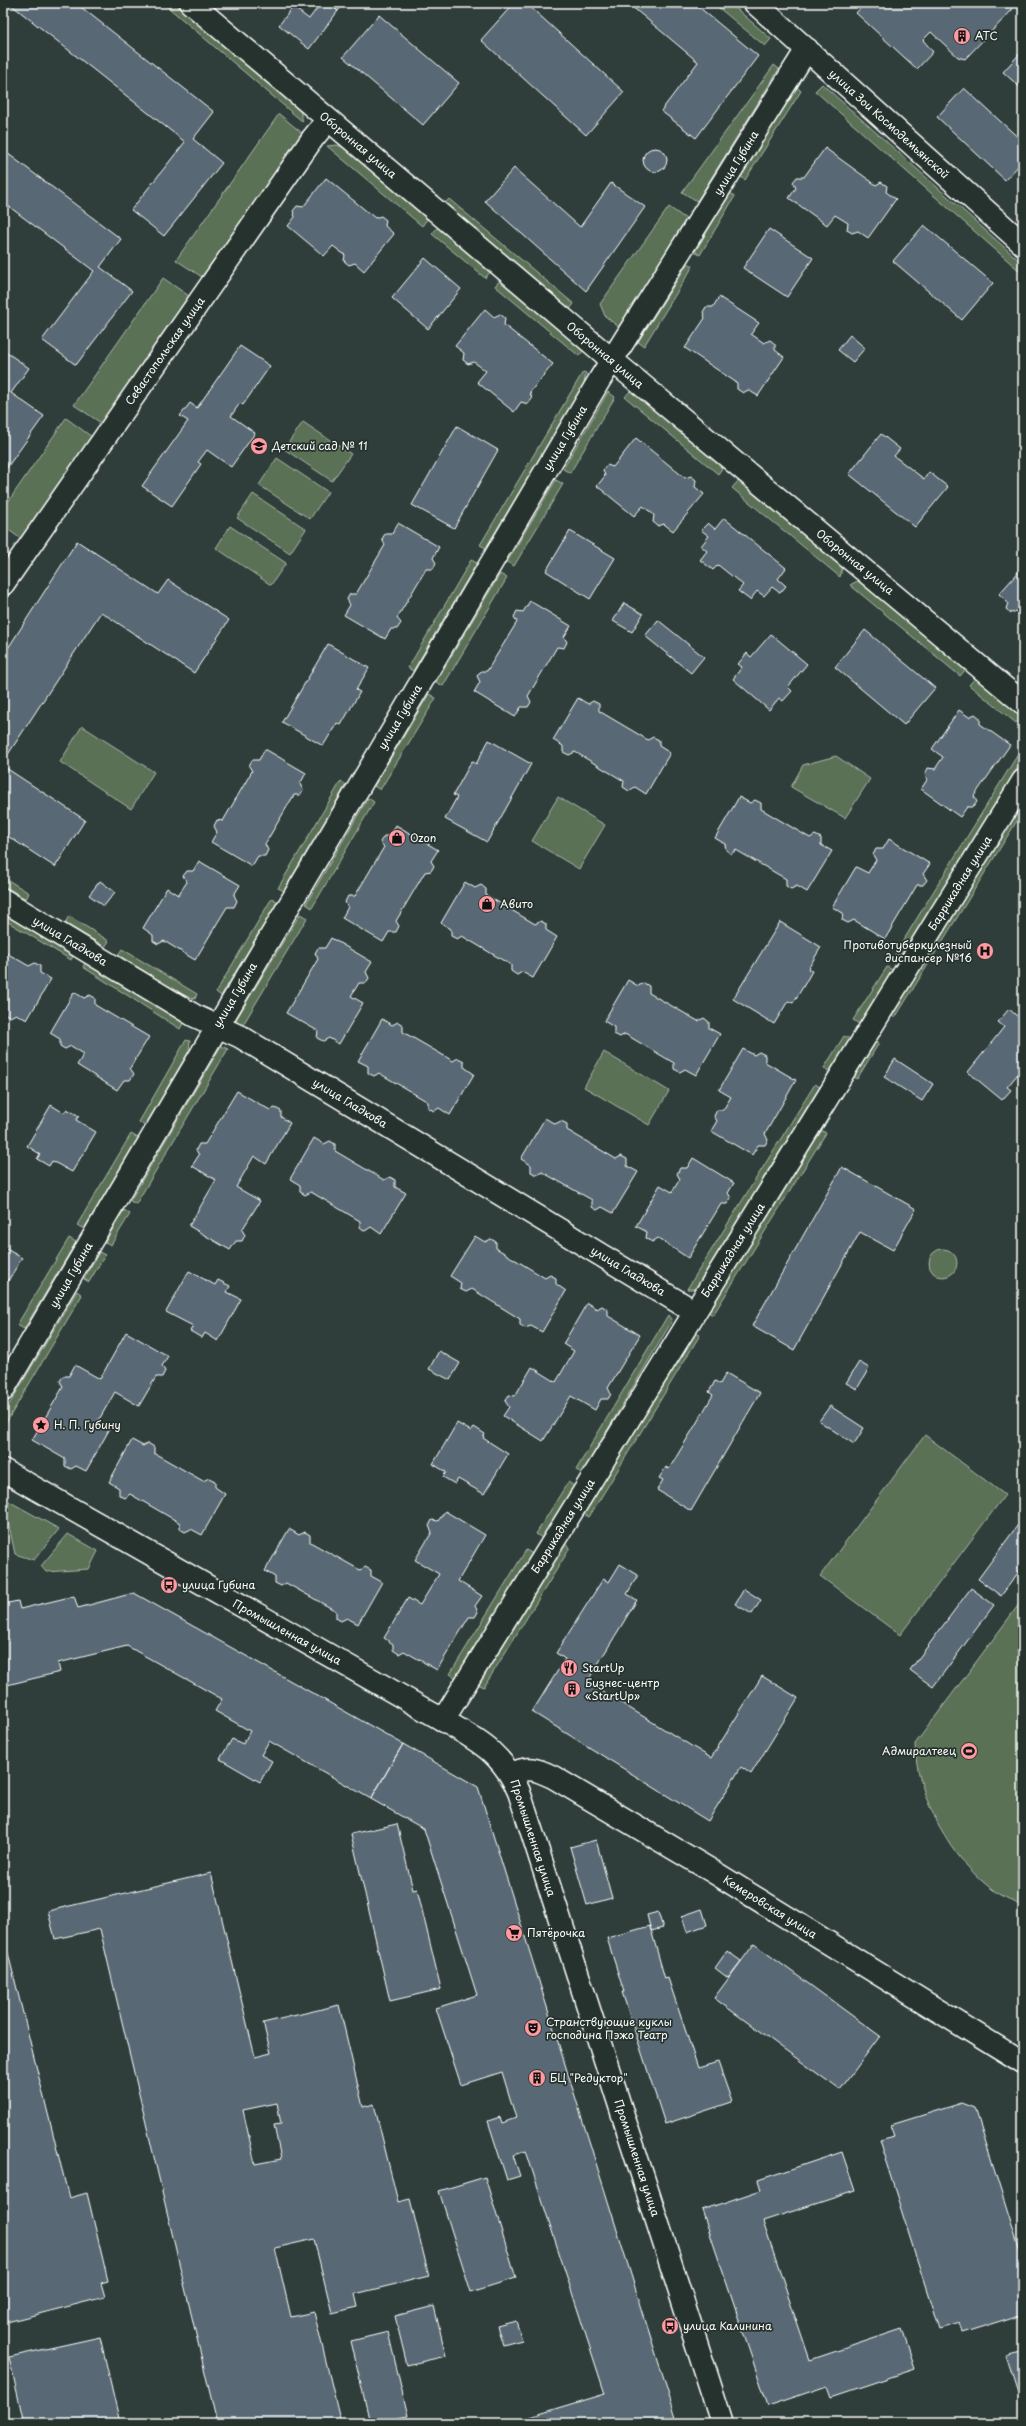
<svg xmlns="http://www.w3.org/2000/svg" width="1026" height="2426" font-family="'Playpen Sans',sans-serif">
<rect width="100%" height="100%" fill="#303e3b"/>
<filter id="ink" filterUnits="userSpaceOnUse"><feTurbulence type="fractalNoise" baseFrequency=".025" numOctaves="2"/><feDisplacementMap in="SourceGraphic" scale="8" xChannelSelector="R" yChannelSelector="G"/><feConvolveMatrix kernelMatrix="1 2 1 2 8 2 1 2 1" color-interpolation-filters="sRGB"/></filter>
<g filter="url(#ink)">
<path fill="#5a7156" stroke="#acb8aa" d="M163,3H175L300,110L303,122Z
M713,3H730L771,39L765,46Z
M774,65L779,69L697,201L682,192Z
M822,84L1023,264V274L815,91Z
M797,87L801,91L745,180L741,177Z
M279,114L302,133L202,277L176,260Z
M336,145L344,147L428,218L422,226L327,146Z
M730,193L735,196L700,255L695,252Z
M449,199L574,304L570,309L444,204Z
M669,207L686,219L620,328L605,316L600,304Z
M438,227L491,271L485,278L432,234Z
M688,263L693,266L644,346L638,342Z
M163,278L189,296L101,423L74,405Z
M501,279L583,351L579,356L495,286Z
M583,372L586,373L584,384L486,548L480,545Z
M631,390L723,467L718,474L625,397Z
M608,392L615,397L570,473L563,469Z
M66,418L92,437L21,539L3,526V509Z
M303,422L351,454L332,481L284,449Z
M277,458L328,492L310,519L259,485Z
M556,480L563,484L514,566L507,562Z
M739,480L843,566L840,577L732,488Z
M253,494L306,529L290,553L237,518Z
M230,526L286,563L271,585L216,548Z
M471,560L477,563L413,671L408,668Z
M500,574L507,578L443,686L436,682Z
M859,580L966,669L960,676L850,585Z
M976,677L1023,715L1016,723L969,685Z
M429,694L436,698L380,790L374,786Z
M82,726L154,772L131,809L60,762Z
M1023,746V759L901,958L895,954Z
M836,756L870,779L845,818L791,787L803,765Z
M341,781L346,785L284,891L278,888Z
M558,797L605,825L579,869L532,841Z
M368,798L374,802L312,908L306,904Z
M1023,801V811L895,1018L891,1015Z
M3,877L29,893L26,899L3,885Z
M272,898L278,902L221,996L216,992Z
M3,912L74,954L71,960L3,919Z
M300,914L307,918L241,1028L234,1023Z
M69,916L109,941L105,947L65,923Z
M122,949L197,994L195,999L181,994L118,955Z
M86,961L173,1015L183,1023L180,1029L83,967Z
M887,967L893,970L859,1024L853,1020Z
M844,1036L850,1039L830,1072L824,1068Z
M186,1040L190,1041L189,1051L145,1126L139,1122Z
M875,1040L879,1043L857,1079L852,1076Z
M221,1046L228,1049L136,1204L130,1201Z
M604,1052L669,1091L649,1125L584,1087Z
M815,1084L820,1087L695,1289H687Z
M821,1130L826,1133L713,1315L708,1312Z
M131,1134L138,1138L84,1229L77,1225Z
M124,1210L130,1214L111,1245L105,1242Z
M69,1238L76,1242L24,1329L17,1325Z
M929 1263a14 14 0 1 1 28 0a14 14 0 1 1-28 0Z
M99,1252L105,1255L89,1282L84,1279Z
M77,1291L82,1295L3,1428V1415Z
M668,1315L672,1321L582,1473L576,1470Z
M695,1332L700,1335L589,1517L584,1514Z
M925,1435L1005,1495L900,1635L820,1576Z
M568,1482L574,1486L542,1538L536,1534Z
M3,1498L59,1529L34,1560L15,1554Z
M68,1534L98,1551L89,1569L46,1572L41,1566Z
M565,1544L570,1548L484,1687L478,1684Z
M526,1550L533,1554L456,1678L450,1674Z
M1023,1599V1907C1014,1902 1005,1897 996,1892C952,1862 916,1796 915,1744Z"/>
<path fill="#586975" stroke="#fff" fill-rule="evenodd" d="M9,3H76L214,112L193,139L222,163L164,236L131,210L185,142Z
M321,3H327L338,11L309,49L279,25L293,7L309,19Z
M327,3H344L338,11Z
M514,3H526L624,92L586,135L481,40Z
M632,3H694L758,56L696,138L661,111L698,62L630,5Z
M865,3H1006L1013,9L965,59L958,57L931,32L923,40L933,52L917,69L856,13Z
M379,15L459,83L423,125L343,57Z
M1023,50V90L1003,72Z
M964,88L1023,142V161L1005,180L937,117Z
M825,148L876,185L881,182L887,186L886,192L896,199L868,238L858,231L852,233L847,230L848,223L835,215L827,225L789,198L796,188L793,182L797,177H804Z
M643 160a12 12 0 1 1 24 0a12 12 0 1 1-24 0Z
M3,150L121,239L100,267L132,291L76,365L42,340L94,271L3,202Z
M514,168L580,227L611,183L645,207L586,291L485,201Z
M326,178L375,218L381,216L386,220L385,226L394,234L364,271L355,263L349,265L344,261L345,255L333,246L324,256L288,226L295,217L293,211L297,206L303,207Z
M924,225L993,283L962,320L893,261Z
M769,229L813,258L787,297L743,268Z
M425,258L461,289L428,329L392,298Z
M719,297L759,323L751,334L764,343L770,340L775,344V350L784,357L758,396L748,390L743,393L737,389V383L685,348L705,318L703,312L706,307H713Z
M485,309L494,317L500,314L505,318L504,325L553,364L530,392L532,399L528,404L521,402L514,412L477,382L486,371L474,362L468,364L463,360L464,353L455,346Z
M850,335L865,348L853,362L838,350Z
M240,346L270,366L243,405L240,403L231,416L255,433L231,467L207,450L198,462L201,464L172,506L142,486L188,421L180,416L190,403L197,408Z
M3,350L29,368L11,393L44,416L3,473Z
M457,426L498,450L454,528L412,505Z
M881,434L900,449L894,456L924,479L929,472L948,487L915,527L849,474Z
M636,438L685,478L691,476L696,480L695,487L704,494L673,531L664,524L658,526L653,522L654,515L643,506L634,516L597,486L605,476L603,470L607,465L613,467Z
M724,518L786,568L778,579L786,586L780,593L772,587L764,596L757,591L750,600L738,591L743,585L718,565L713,570L700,560L707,551L701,546L709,536L701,530L708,523L715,529Z
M398,523L439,547L433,558L436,563L433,569H426L397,618L401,623L397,629H391L385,639L344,615L350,605L347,599L350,594H356L385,545L382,539L385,534H392Z
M570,531L615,558L590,599L546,571Z
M77,541L158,594L168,580L229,620L194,673L101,612L3,762V656Z
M1023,567V616L1017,611L1011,613L1006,609L1008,603L999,594Z
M530,601L571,626L564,637L567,642L564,648L557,647L528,696L531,702L528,707H521L515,717L474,692L480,682L477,676L481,671H487L517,622L514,617L517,611L523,612Z
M624,603L643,614L632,632L613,621Z
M658,620L704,657L691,673L645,636Z
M865,630L935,688L904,725L835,667Z
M771,634L807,664L788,687L792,691L783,701L779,698L769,710L733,679L742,667L738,664L747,653L751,657Z
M328,644L369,668L356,690L360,692L341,725L337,723L323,746L282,722Z
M578,698L588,704L593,701L599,704V711L648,740L653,737L659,740V746L670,753L646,794L635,787L629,791L623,787L624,781L575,752L569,755L563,752V746L553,740Z
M959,710L969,717L975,714L980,718V724L1010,745L974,796L977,802L973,807H967L960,817L921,789L927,780L925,774L928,768L935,769L943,757L932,749Z
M489,740L531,764L487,842L445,819L457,797L453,795L472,761L476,764Z
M265,749L306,773L300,784L303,790L300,795H294L265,844L268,850L265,856H258L252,866L211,842L217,832L214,826L217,820L223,821L252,771L249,766L252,760H259Z
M3,766L85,820L55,867L3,833Z
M739,797L750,803L755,800L761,803V809L810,838L815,835L821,838V845L832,851L807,892L797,886L791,889L786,886V879L736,850L731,854L726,850L725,844L715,838Z
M396,825L438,850L431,861L434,866L431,871L425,872L396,921L399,926L396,932H389L383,942L342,918L348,907L345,902L348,896H355L384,847L380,842L384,836H390Z
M889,839L930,864L923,874L927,880L923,885H917L885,939L854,920L848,923L842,920L843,913L832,907L856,867L868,873L876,860L873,855L876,849H883Z
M199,861L240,885L234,895L237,901L234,907H227L195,960L164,941L158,944L153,941V935L143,928L167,888L178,895L187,882L183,876L187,871H193Z
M100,881L115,892L104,906L89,895Z
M465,882L475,888L481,885L486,889V895L535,924L541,921L546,924V930L557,937L533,978L522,972L517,975L511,971V965L462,936L457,939L451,936V929L441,923Z
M780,922L821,947L808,969L812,971L803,987L793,1003L788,1001L774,1024L733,999Z
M331,938L372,962L366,972L369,978L366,983H359L351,996L363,1003L339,1044L329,1038L323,1041L317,1038L318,1031L286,1013L318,959L315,953L318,948H325Z
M3,951L29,966L35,963L40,966V973L51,979L27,1020L16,1014L10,1017L5,1014L3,1006Z
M628,980L638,986L644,983L649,986V993L698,1021L704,1018L709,1022V1028L720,1034L696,1075L685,1069L680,1072L674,1069V1063L625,1034L620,1037L614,1034V1027L604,1021Z
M74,992L84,998L90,995L95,998V1005L149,1037L130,1068L134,1074L130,1080H124L117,1090L77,1065L84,1054L71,1046L65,1049L60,1046V1039L50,1033Z
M1009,1009L1023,1021V1068L1007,1087L1011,1090L1002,1100L968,1072L1004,1027L998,1022Z
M382,1019L392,1025L398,1022L403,1025V1032L453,1061L458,1058L464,1061V1067L474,1074L450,1115L439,1108L434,1111L428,1108V1102L379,1073L374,1076L368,1073V1066L358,1061Z
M743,1049L754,1055L759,1052L765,1055V1062L796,1080L765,1134L768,1140L765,1145H758L752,1155L711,1131L717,1121L714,1116L717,1110H723L731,1097L719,1090Z
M895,1059L933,1084L922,1101L884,1077Z
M237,1091L270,1110L275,1108L281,1111V1117L290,1123L266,1164L254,1156L236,1187L260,1201L242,1230L245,1235L242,1241H236L230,1250L189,1226L216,1180L192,1166L199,1155L196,1150L199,1144H205Z
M51,1105L64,1113L67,1109L79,1116L76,1120L96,1132L72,1172L52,1161L49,1166L37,1159L40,1154L27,1146Z
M545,1118L555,1124L561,1121L567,1124V1130L616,1159L621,1156L627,1159V1166L638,1172L613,1213L602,1207L597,1210L592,1207V1200L542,1172L537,1175L531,1172V1165L521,1159Z
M314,1138L324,1144L330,1141L335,1144V1151L384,1180L390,1177L395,1180V1187L406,1193L381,1234L371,1227L365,1231L360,1227V1221L311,1192L305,1195L300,1192V1185L290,1179Z
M693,1158L734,1183L728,1193L731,1198L727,1204H721L688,1258L658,1238L652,1242L646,1238L647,1232L636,1226L660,1185L672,1192L680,1179L677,1174L680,1168H687Z
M842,1167L916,1209L893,1250L860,1232L794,1350L752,1326Z
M475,1236L485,1242L491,1239L496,1242V1248L545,1278L550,1275L556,1278V1284L566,1291L542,1332L531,1326L525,1328L520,1325V1319L472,1289L466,1292L460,1289L461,1283L450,1276Z
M3,1247L22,1258L3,1289Z
M189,1271L215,1285L218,1280L230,1286L227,1292L241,1299L218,1341L205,1333L202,1338L190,1331L193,1326L166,1312Z
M587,1303L597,1309L602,1306L608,1310V1316L640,1335L608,1388L611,1394L608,1399H601L595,1410L571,1396L543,1441L503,1416L509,1407L505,1401L509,1395L515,1396L532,1367L556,1382L574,1351L563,1344Z
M126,1332L168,1356L162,1366L165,1371L162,1377H156L139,1406L115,1392L97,1423L109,1430L86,1471L76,1466L71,1469L65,1466V1459L32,1440L63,1387L60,1381L63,1376H69L75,1365L100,1379Z
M439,1351L460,1363L450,1380L429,1369Z
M859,1362L869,1368L857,1389L846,1383Z
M726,1373L760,1393L691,1511L657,1490L663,1480L659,1478L666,1467L669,1469L696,1424L713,1395L709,1392L715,1381L720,1384Z
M830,1406L864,1428L854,1444L819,1421Z
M457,1423L471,1431L474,1427L485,1434L483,1438L508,1454L484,1494L458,1479L455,1484L443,1477L446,1472L433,1464Z
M132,1440L143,1446L148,1443L154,1447V1453L203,1481L209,1478L215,1481V1487L225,1494L202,1535L191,1529L185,1532L180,1529V1523L130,1494L125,1498L119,1495V1488L109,1482Z
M445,1511L485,1535L458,1581L482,1596L475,1606L478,1612L475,1617H469L437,1670L404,1651L399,1654L393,1650V1644L384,1638L408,1598L420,1605L439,1574L415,1560L432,1532L429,1526L432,1520L438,1521Z
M1023,1518V1566L1001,1596L978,1579Z
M289,1529L299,1535L305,1532L310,1535V1542L360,1570L365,1567L371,1570V1576L382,1582L358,1624L347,1618L341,1621L336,1618V1611L286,1583L281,1586L275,1583V1577L265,1571Z
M620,1564L638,1575L627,1594L637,1600L587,1682L711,1758L762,1676L798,1698L751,1774L741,1767L708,1821L532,1712L565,1659L556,1653L603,1579L609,1582Z
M971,1588L994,1605L933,1687L910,1670Z
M744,1589L761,1600L752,1614L735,1604Z
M134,1593L403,1744L371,1799L269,1741L261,1755L272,1761L260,1782L220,1759L232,1739L243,1744L250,1731L215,1711L222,1699L127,1646L58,1663L60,1672L3,1686V1604L18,1601L20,1609L74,1596L78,1608Z
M403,1744L478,1787L676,2418L659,2423H527L526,2418L605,2394L526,2151L513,2155L520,2176L507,2180L488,2121L500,2117L502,2123L516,2118L502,2072L461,2085L436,2008L477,1995L424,1829L371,1799Z
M397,1824L413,1890L417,1889L441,1989L390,2001L351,1834Z
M596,1840L612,1898L587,1905L570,1847Z
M211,1873L255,2057L271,2053L263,2023L339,2005L363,2107L374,2104L398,2202L410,2199L429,2276L355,2294L358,2307L332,2313L314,2239L275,2248L291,2317L314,2312L341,2423H217L100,1929L55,1939L48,1911ZM277,2103L281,2124L274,2125L281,2159L255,2164L243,2110Z
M702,1909L707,1925L687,1932L682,1916Z
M658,1912L663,1928L651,1931L647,1915Z
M650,1926L665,1979L668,1978L698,2068L718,2062L732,2102L665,2124L622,1992H624L607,1938Z
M3,1933L69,2198L87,2193L108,2281L101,2283L105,2297L7,2322L3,2305Z
M754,1944L880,2036L840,2090L714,1998Z
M727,1951L741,1961L728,1978L715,1968Z
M962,2103L975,2108L1023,2260V2314L962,2333L959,2323L939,2329L879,2140L895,2136L891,2125Z
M842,2152L855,2191L763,2221L810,2360L902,2329L915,2369L831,2397L827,2386L768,2406L702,2210L761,2190L758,2180Z
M485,2177L516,2278L471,2292L439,2191Z
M434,2306L446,2356L407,2365L395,2316Z
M516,2321L522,2340L503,2345L497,2326Z
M388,2332L408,2416L370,2423L351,2341Z
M100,2337L120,2423H24L9,2357Z
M1023,2351V2391L1018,2393L1006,2356Z"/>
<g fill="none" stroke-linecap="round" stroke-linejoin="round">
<g stroke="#fff" stroke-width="25">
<path id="minor" d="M191,3L612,360L1023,703
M755,3L1023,244
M3,584L313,138L328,120
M3,900L195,1016L241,1037L695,1312
M3,1390L600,379L807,49
M443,1720L1023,781
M511,1774C529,1766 536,1769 553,1777L712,1871L1023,2063"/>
</g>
<g stroke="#fff" stroke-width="25">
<path id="tertiary" d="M3,1470L443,1720C478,1741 502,1752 519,1792L722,2423"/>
</g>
<use href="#minor" stroke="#26332d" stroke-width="22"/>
<use href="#tertiary" stroke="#26332d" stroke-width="22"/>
</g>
</g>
<defs>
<g id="building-disc" transform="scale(0.9)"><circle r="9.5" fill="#ff9aa2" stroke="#26332d"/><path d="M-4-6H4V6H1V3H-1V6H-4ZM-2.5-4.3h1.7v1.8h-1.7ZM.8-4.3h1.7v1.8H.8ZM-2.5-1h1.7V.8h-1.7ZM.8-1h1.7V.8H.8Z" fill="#111"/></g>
<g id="school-disc" transform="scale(0.9)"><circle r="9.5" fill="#ff9aa2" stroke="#26332d"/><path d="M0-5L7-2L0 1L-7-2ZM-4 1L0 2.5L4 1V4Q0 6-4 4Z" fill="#111"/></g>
<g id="shop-disc" transform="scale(0.9)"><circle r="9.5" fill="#ff9aa2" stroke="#26332d"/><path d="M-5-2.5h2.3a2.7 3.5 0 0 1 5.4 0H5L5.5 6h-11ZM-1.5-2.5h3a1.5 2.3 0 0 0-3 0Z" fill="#111"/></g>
<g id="hospital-disc" transform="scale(0.9)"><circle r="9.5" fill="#ff9aa2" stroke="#26332d"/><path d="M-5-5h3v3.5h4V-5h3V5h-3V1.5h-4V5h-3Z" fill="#111"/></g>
<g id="sight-disc" transform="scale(0.9)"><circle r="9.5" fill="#ff9aa2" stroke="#26332d"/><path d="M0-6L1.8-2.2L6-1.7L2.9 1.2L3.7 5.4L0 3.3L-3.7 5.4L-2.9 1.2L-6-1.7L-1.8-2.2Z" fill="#111"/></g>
<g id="bus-disc" transform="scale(0.9)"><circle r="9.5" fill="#ff9aa2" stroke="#26332d"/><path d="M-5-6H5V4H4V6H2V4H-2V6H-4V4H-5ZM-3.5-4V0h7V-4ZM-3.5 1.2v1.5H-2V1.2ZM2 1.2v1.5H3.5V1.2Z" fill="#111"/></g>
<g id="restaurant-disc" transform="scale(0.9)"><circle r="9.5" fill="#ff9aa2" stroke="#26332d"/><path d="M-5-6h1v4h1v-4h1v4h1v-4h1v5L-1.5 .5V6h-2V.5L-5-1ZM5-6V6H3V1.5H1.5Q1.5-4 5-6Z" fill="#111"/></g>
<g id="stadium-disc" transform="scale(0.9)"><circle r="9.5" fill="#ff9aa2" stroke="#26332d"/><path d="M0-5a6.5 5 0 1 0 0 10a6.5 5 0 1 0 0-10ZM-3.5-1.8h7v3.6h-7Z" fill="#111"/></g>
<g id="supermarket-disc" transform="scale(0.9)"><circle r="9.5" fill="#ff9aa2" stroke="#26332d"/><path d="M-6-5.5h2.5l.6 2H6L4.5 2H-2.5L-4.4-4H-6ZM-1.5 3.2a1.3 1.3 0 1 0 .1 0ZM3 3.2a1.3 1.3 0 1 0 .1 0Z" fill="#111"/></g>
<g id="theatre-disc" transform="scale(0.9)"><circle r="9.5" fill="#ff9aa2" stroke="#26332d"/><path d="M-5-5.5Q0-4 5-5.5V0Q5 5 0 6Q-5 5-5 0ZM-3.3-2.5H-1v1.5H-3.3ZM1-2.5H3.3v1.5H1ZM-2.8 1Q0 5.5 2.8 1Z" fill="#111"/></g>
</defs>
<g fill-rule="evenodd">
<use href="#building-disc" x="962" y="36"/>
<use href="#school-disc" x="259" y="446"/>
<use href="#shop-disc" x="397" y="838"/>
<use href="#shop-disc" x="487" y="904"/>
<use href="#hospital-disc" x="985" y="951"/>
<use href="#sight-disc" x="41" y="1425"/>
<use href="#bus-disc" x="169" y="1585"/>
<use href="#restaurant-disc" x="569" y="1668"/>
<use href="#building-disc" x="572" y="1689"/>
<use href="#stadium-disc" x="969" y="1751"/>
<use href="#supermarket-disc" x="514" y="1933"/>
<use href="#theatre-disc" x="533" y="2028"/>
<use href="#building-disc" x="537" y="2078"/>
<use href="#bus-disc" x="670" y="2326"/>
</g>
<g text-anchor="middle" stroke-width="3.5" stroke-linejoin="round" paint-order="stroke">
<g font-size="11" fill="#fff" stroke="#26332d" text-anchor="start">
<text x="975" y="40">АТС</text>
<text x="272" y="450">Детский сад № 11</text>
<text x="410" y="842">Ozon</text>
<text x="500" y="908">Авито</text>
<text x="972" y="949" text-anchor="end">Противотуберкулезный<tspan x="972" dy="13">диспансер №16</tspan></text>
<text x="54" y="1429">Н. П. Губину</text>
<text x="182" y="1589">улица Губина</text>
<text x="582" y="1672">StartUp</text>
<text x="585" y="1687">Бизнес-центр<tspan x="585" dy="13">«StartUp»</tspan></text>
<text x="956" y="1755" text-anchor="end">Адмиралтеец</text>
<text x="527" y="1937">Пятёрочка</text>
<text x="546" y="2026">Странствующие куклы<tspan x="546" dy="13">господина Пэжо Театр</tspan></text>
<text x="550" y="2082">БЦ "Редуктор"</text>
<text x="683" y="2330">улица Калинина</text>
</g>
<g font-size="11" fill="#fff" stroke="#26332d">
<text transform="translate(889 124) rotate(42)" y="4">улица Зои Космодемьянской</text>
<text transform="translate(358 145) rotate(40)" y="4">Оборонная улица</text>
<text transform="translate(736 163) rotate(-58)" y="4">улица Губина</text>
<text transform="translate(165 351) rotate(-55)" y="4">Севастопольская улица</text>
<text transform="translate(605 355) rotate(40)" y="4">Оборонная улица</text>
<text transform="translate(565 438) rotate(-59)" y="4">улица Губина</text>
<text transform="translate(855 562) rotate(39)" y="4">Оборонная улица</text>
<text transform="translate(400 717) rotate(-59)" y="4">улица Губина</text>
<text transform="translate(960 883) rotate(-58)" y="4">Баррикадная улица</text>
<text transform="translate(70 941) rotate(31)" y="4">улица Гладкова</text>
<text transform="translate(235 995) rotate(-59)" y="4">улица Губина</text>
<text transform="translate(350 1103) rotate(31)" y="4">улица Гладкова</text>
<text transform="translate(733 1250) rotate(-58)" y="4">Баррикадная улица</text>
<text transform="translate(628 1271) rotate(31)" y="4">улица Гладкова</text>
<text transform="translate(71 1275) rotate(-60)" y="4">улица Губина</text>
<text transform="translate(563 1526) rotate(-58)" y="4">Баррикадная улица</text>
<text transform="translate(287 1632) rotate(29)" y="4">Промышленная улица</text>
<text transform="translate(533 1838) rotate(72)" y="4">Промышленная улица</text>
<text transform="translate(770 1907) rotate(32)" y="4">Кемеровская улица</text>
<text transform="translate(637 2158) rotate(72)" y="4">Промышленная улица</text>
</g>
</g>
<rect width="1026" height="2426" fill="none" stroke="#26332d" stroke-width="16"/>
<rect x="8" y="8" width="1010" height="2410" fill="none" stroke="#fff" stroke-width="1.5" filter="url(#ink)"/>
</svg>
